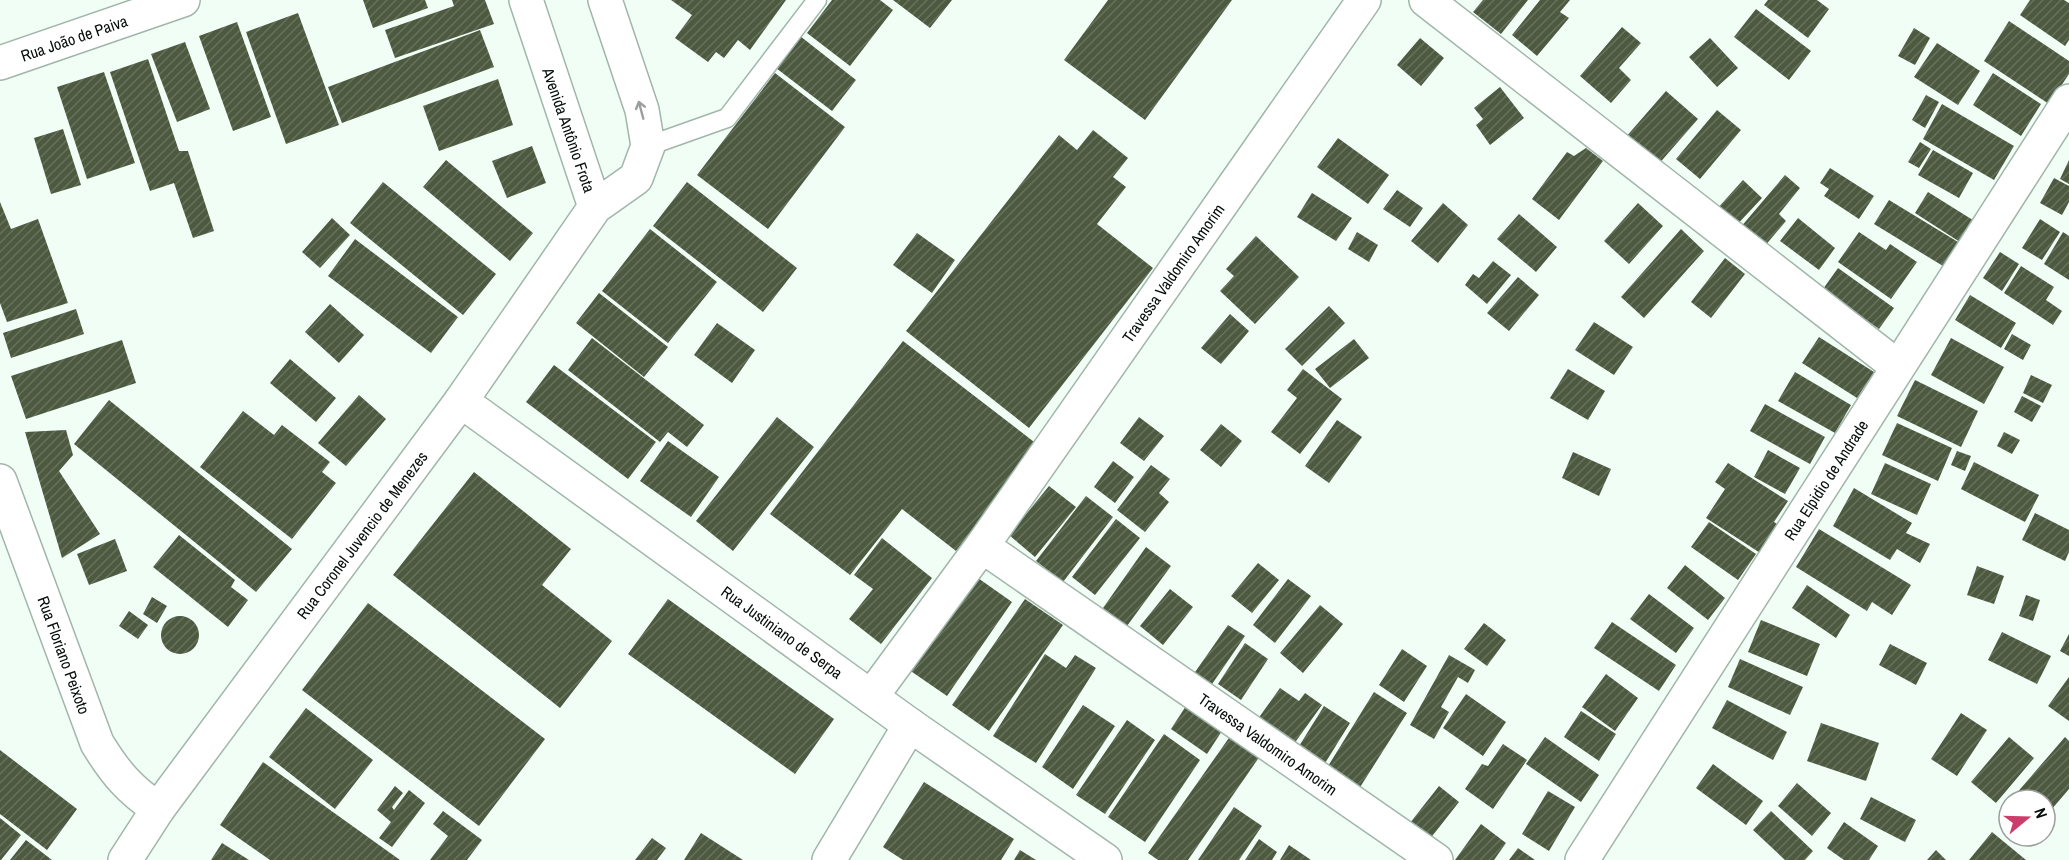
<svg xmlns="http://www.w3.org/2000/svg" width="2069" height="860" font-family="'Archivo Narrow',sans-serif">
<defs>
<pattern id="building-hatch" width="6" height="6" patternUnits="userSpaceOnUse" patternTransform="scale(1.5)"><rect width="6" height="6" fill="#4d5a40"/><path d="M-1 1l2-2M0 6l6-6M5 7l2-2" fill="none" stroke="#67715d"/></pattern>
</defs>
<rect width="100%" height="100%" fill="#f0fef6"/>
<path fill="url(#building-hatch)" d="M363,0H425L428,8L373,28Z
M452,0H485L494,24L395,58L385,30L454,6Z
M671,0H786L750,50L738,40L724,58L716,52L708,62L675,38L692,15Z
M832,0H880L893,10L850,66L807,33Z
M893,0H952L930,28Z
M1108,0H1232L1145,120L1064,60Z
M1483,0H1528L1501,34L1473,12Z
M1540,0H1570L1560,12L1569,18L1537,56L1512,35Z
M1768,0H1817L1829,9L1808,38L1764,5Z
M2030,0H2064L2069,3V40L2065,46L2020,15Z
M1756,9L1811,51L1789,80L1734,37Z
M298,13L339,125L286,144L246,32Z
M2009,21L2069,61V74L2049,104L1984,61Z
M237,22L271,117L233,131L199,36Z
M1622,27L1641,43L1619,68L1631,80L1611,103L1580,76Z
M1914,28L1930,38L1915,65L1898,56Z
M480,30L494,67L342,123L328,87Z
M800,36L856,80L832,111L776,68Z
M1420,38L1444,58L1421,86L1397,65Z
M1710,38L1738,68L1717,87L1689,57Z
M185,42L210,109L177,122L151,54Z
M1937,43L1980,71L1958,105L1914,77Z
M148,59L179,151H188L214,231L193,238L174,183L150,191L110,72Z
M104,72L135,163L87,179L57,87Z
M775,73L845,127L768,229L697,175Z
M1993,73L2041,104L2021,136L1973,105Z
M498,79L513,125L439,151L423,106Z
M1500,87L1524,118L1490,145L1476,125L1483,119L1474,108Z
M1666,91L1698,119L1657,166L1625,138Z
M1926,95L1939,102L1925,128L1912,120Z
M1942,104L2014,146L1994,180L1923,139Z
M1717,110L1741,130L1700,179L1676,159Z
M63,129L81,185L51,194L34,138Z
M1093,130L1128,158L1113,177L1126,187L1097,224L1153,268L1029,428L906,331L1059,135L1077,150Z
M1338,138L1389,175L1368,204L1317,167Z
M1920,142L1931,149L1919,168L1908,162Z
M532,146L546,183L507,198L492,161Z
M1586,148L1603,161L1559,220L1532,199L1567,152L1574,156Z
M1933,150L1973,173L1959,198L1918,175Z
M446,160L533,233L510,261L423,187Z
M2069,160V184L2060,179Z
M1830,168L1874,196L1859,219L1824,196L1829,189L1820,183Z
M1785,175L1800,188L1779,214L1786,221L1764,247L1740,228Z
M2054,178L2069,186V202L2062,215L2040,203Z
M1743,180L1762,198L1735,227L1716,210Z
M383,182L496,274L463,315L350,223Z
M687,182L797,268L763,312L653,226Z
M1397,190L1423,208L1410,227L1383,209Z
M1928,192L1976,222L1963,244L1915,213Z
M1312,193L1352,218L1336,241L1297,217Z
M1889,200L1958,242L1943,266L1874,224Z
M0,202L11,229L38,219L68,303L7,322L0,303Z
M1443,203L1468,225L1438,263L1411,241Z
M1638,203L1663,226L1629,264L1604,241Z
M1519,214L1557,247L1536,272L1497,239Z
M332,218L350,235L320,268L302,252Z
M1798,218L1835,248L1819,270L1780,241Z
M2040,219L2060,232L2042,260L2022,248Z
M650,229L717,282L668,343L602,291Z
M1681,229L1704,251L1644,318L1621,297Z
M1357,232L1378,245L1369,262L1348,249Z
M1859,232L1886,250L1890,244L1917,262L1891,299L1838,262Z
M2063,232L2069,236V280L2044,264Z
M917,233L955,260L932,293L893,265Z
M1256,236L1299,277L1255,324L1220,291L1234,276L1226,269Z
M355,239L458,317L431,353L328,276Z
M2000,252L2019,264L2002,291L1983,278Z
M1725,258L1745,274L1711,318L1691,302Z
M1493,261L1511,275L1487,304L1465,285L1473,274L1479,278Z
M2021,266L2054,287L2046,300L2062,311L2053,325L2004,293Z
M1838,268L1894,308L1879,329L1823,289Z
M1518,277L1539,295L1509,331L1487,313Z
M599,293L668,347L644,377L576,323Z
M1970,295L2016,323L2001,348L1955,320Z
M330,304L364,335L339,363L305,332Z
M1329,306L1345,323L1302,366L1285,349Z
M76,309L84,334L11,358L3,333Z
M1230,314L1249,331L1221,364L1201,348Z
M1594,322L1633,347L1614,375L1575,350Z
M717,323L755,350L732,383L694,355Z
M2012,334L2031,345L2023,360L2004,349Z
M1819,337L1874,372L1857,398L1802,363Z
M592,338L704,425L687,447L668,432L660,442L568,370Z
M1951,338L2004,367L1984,404L1931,375Z
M1354,339L1369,358L1330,388L1315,369Z
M122,340L136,383L26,419L11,376Z
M903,341L1038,445L956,551L902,509L850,575L770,514Z
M290,359L336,398L316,422L270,383Z
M554,365L656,442L628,479L526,402Z
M1303,369L1342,399L1300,454L1271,432L1297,398L1287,390Z
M1568,369L1605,391L1588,420L1550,398Z
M1795,372L1851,405L1835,433L1778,401Z
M2031,375L2052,385L2043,403L2023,393Z
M1915,380L1978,411L1961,447L1897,416Z
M359,395L386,419L346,466L318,443Z
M2022,396L2041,406L2032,422L2014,412Z
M109,400L292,549L256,592L74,444Z
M1765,404L1825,437L1810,464L1750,431Z
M243,411L274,435L282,425L330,462L322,472L336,483L292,539L200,467Z
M777,417L814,447L733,551L696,521Z
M1139,417L1164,436L1144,461L1120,443Z
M1337,420L1362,437L1329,483L1305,466Z
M1897,423L1952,448L1938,481L1882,455Z
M1221,424L1242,441L1221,467L1200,450Z
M66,430L73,455L59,471L100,534L62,558L25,432Z
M2004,432L2020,440L2012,454L1997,446Z
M668,441L719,477L691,517L640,481Z
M1768,450L1800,468L1785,494L1754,477Z
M1957,451L1971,456L1965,471L1951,465Z
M1573,452L1611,469L1599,496L1562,478Z
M1113,461L1134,477L1115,503L1094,487Z
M1974,462L2039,495L2025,522L1961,489Z
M1728,463L1788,501L1774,522L1786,530L1768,558L1706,518L1725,489L1715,482Z
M1885,463L1931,484L1917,515L1871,494Z
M1151,465L1170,479L1159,493L1169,502L1145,532L1117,510Z
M474,472L571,549L542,585L612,641L560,708L393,575Z
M1049,486L1076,507L1035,557L1009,535Z
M1854,488L1912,523L1906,533L1930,544L1920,563L1897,549L1890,560L1833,526Z
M1086,496L1113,517L1063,582L1036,561Z
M2035,513L2069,530V552L2065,561L2022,540Z
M1116,519L1140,538L1095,595L1072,577Z
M1709,522L1756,554L1738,580L1691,547Z
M1819,529L1911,585L1892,615L1872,602L1867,611L1796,567Z
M179,535L235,580L231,587L248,600L228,627L153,567Z
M882,538L932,578L881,644L849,619L873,589L854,575Z
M115,539L127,571L89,585L77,554Z
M1146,547L1171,566L1127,626L1103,608Z
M1258,563L1279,580L1252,613L1231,596Z
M1685,565L1725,598L1708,620L1667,588Z
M1977,566L2004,576L1994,604L1967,595Z
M968,571L1012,602L947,696L902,665Z
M1288,579L1311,596L1275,643L1253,625Z
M1807,585L1850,615L1836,638L1792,608Z
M1170,589L1193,607L1163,645L1140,626Z
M1649,594L1694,628L1676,653L1630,619Z
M2026,595L2040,600L2033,621L2019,616Z
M152,597L167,606L157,623L143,614Z
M668,599L834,719L795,774L628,654Z
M1025,599L1063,625L989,731L952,705Z
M368,603L545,739L479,826L302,690Z
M1320,605L1343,624L1303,673L1280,653Z
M129,611L148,625L138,639L119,626Z
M161 635a19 19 0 1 1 38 0a19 19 0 1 1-38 0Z
M1761,620L1820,644L1807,676L1748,652Z
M1612,622L1676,665L1659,691L1594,648Z
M1484,623L1506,640L1487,666L1464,649Z
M1228,625L1245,636L1210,687L1193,675Z
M2002,632L2051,656L2037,684L1988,660Z
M2069,634V656L2060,651Z
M1245,643L1268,659L1241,700L1218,684Z
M1890,644L1927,663L1916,685L1879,665Z
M1402,649L1427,666L1404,702L1379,685Z
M1045,654L1066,668L1075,655L1096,668L1036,763L993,736Z
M1449,655L1475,670L1468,683L1458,677L1441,707L1449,712L1434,739L1410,725Z
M1740,659L1803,687L1790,715L1728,687Z
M1606,674L1638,698L1615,731L1582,707Z
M2069,677V721L2048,706Z
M1280,688L1299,701L1305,693L1322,705L1291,748L1255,723Z
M1374,692L1407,713L1357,792L1325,771Z
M1466,694L1506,722L1483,756L1443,728Z
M1727,700L1787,732L1773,760L1712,728Z
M1083,705L1115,726L1073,789L1042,767Z
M1186,706L1222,731L1207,754L1171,729Z
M1324,706L1350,723L1322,768L1296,751Z
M306,708L373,760L335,809L269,757Z
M1581,711L1616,734L1599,761L1564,737Z
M1961,713L1987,730L1957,776L1931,759Z
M1127,720L1155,740L1105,814L1076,795Z
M1821,723L1879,743L1866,781L1807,761Z
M1164,734L1200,760L1145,842L1108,817Z
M1231,735L1260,756L1188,860H1158L1148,853Z
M1545,737L1599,775L1581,802L1526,764Z
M2009,737L2034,758L1996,803L1971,782Z
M2065,737L2069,741V789L2045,817V800H2021L2015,795Z
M1503,744L1527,760L1493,809L1465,789L1482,764L1488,766Z
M0,750L77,809L47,850L0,814Z
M263,762L400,860H270L220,825Z
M1713,764L1763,801L1746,825L1696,788Z
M924,782L1014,839L1001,860H903L883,847Z
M1797,783L1831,813L1812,836L1778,806Z
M395,786L403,793L392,807L394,810L409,790L425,803L392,847L379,838L391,822L377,810Z
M1439,786L1459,802L1426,844L1406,828Z
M1548,791L1575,807L1549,851L1522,834Z
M1871,797L1916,820L1905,842L1860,819Z
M1234,807L1262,826L1239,860H1198Z
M443,811L482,840L467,860H430L448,836L433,824Z
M1771,811L1813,851L1805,860H1785L1753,830Z
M0,818L21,835L1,860H0Z
M1844,822L1878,846L1869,860H1844L1827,848Z
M1481,824L1506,843L1494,860H1455Z
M1992,832L2026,860H1969Z
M701,833L743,860H684Z
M652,838L666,848L657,860H635Z
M1259,839L1277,852L1272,860H1245Z
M26,840L52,860H10Z
M222,843L249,860H211Z
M1289,845L1311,860H1280Z
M1518,848L1535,860H1509Z
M1020,850L1036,860H1014Z
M1936,850L1946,860H1927Z"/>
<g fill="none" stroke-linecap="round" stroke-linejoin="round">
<g stroke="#a0b6a9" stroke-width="21">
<path id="service" d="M648,146L727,118L817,0"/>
</g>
<g stroke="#a0b6a9" stroke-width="36">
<path id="minor" d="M1426,0L1898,367
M0,481L97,743C115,773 130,790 158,809
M982,546L1436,860
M871,697L982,546L1364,0
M829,860L910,725
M1582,860L2069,101"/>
</g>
<g stroke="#a0b6a9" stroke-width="36">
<path id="tertiary" d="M0,63L183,0
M125,860L158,809L461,401"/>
</g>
<g stroke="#a0b6a9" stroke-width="36">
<path id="secondary" d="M526,0L595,207
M605,0L642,110L648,146L636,178L595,207L461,401L910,725L1105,860"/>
</g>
<use href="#service" stroke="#fff" stroke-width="18"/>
<use href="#minor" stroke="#fff" stroke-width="33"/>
<use href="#tertiary" stroke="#fff" stroke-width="33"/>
<use href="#secondary" stroke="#fff" stroke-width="33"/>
</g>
<defs><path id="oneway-shaft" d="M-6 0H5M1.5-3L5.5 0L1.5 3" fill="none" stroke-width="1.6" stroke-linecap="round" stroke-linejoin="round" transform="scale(1.5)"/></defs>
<use stroke="#9b9e9d" href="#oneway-shaft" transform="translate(641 110) rotate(-105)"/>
<g text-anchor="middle" stroke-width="6" stroke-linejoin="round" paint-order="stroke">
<g font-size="16" fill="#060d09" stroke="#fff">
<text transform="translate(74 38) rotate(-19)" y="6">Rua João de Paiva</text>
<text transform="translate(569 130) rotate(71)" y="6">Avenida Antônio Frota</text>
<text transform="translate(1173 273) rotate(-55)" y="6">Travessa Valdomiro Amorim</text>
<text transform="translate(1826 480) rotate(-57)" y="6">Rua Elpidio de Andrade</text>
<text transform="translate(362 535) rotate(-53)" y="6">Rua Coronel Juvencio de Menezes</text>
<text transform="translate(782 632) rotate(36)" y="6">Rua Justiniano de Serpa</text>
<text transform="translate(64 655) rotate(70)" y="6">Rua Floriano Peixoto</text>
<text transform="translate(1268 744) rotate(35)" y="6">Travessa Valdomiro Amorim</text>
</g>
</g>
<g transform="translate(2027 818) rotate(71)"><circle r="28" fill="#ffffff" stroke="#9b9e9d" stroke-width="1.5"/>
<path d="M0-4.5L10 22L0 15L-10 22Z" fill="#cb3e6b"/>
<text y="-9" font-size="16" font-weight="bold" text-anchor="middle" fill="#060d09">N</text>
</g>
</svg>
